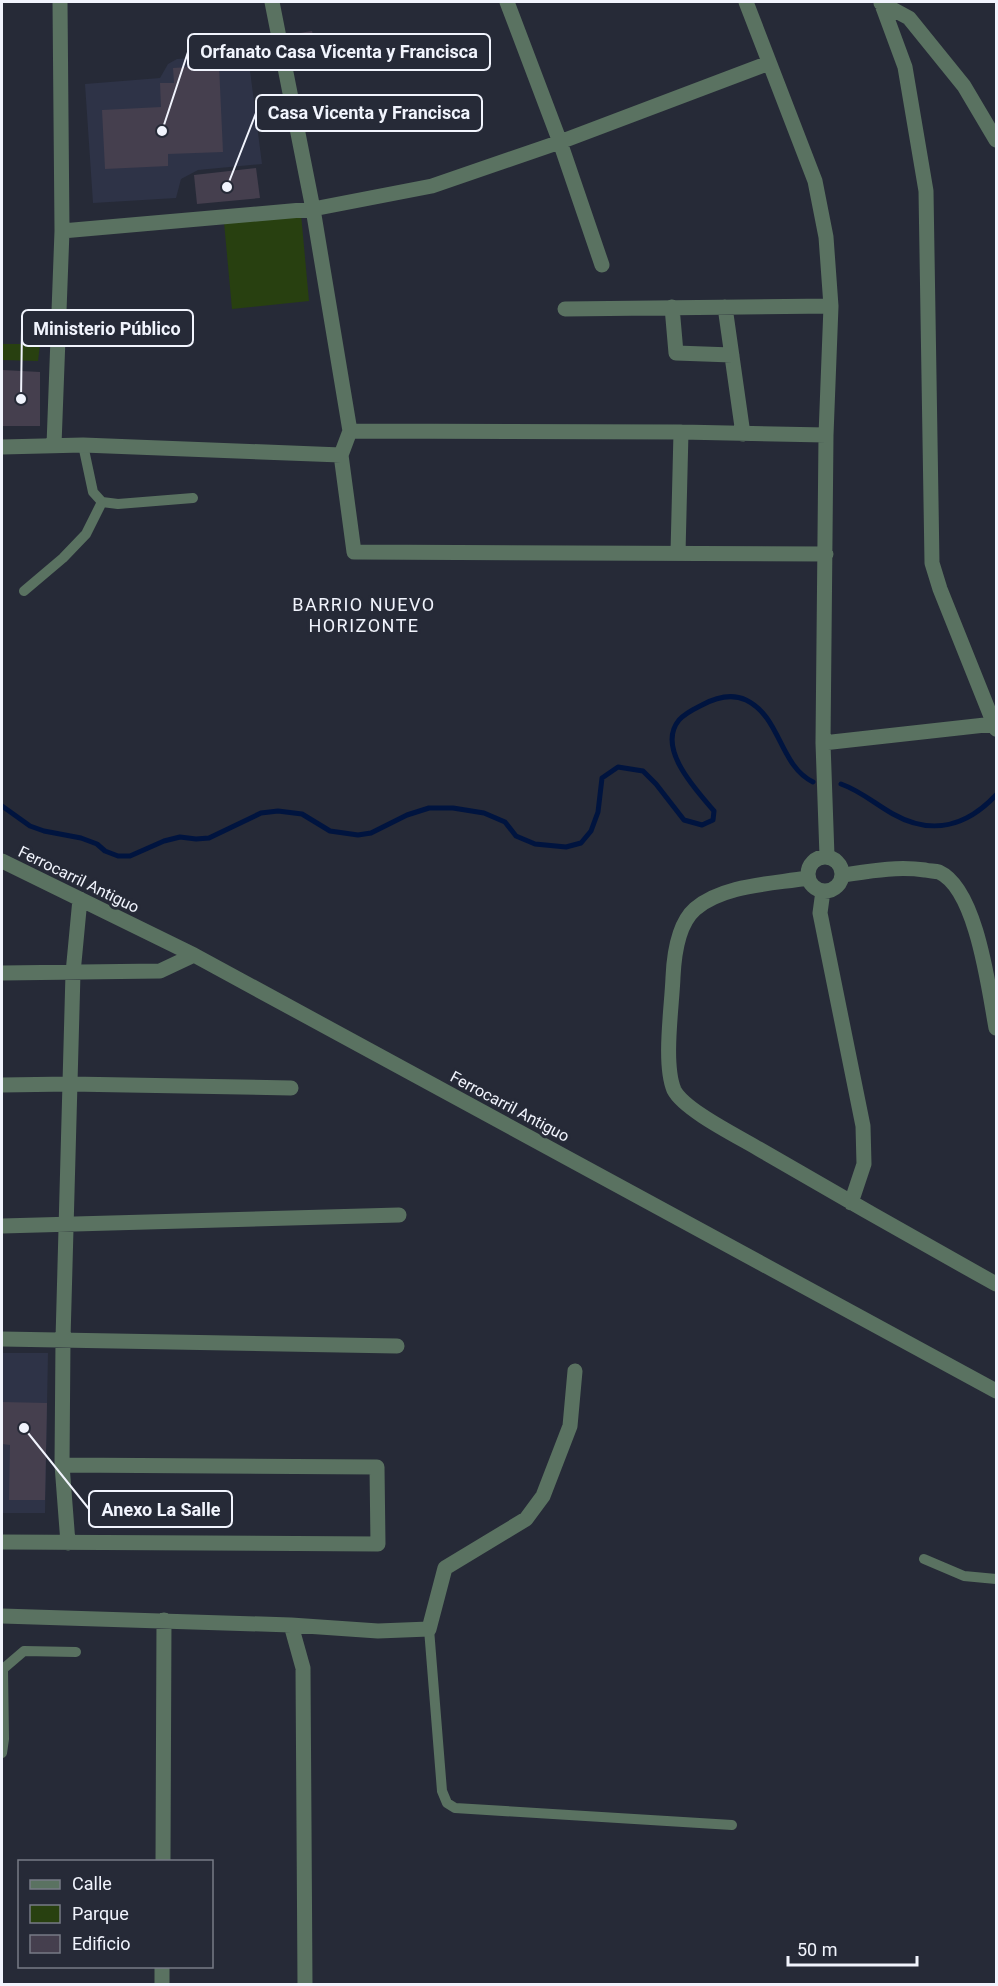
<svg xmlns="http://www.w3.org/2000/svg" width="998" height="1986" font-family="Roboto,sans-serif">
<rect width="100%" height="100%" fill="#262a37"/>
<path fill="#2e3347" d="M248,55L262,164L198,170L181,179L176,198L93,203L85,84L160,78L168,64L177,59Z
M2,1353H48L45,1513H2Z"/>
<path fill="#284010" d="M301,214L309,301L232,309L224,222Z
M2,344H40L38,361L2,360Z"/>
<g fill="none" stroke-linecap="round" stroke-linejoin="round">
<path stroke="#00143f" stroke-width="5" d="M841,784C861,791 875,804 893,814C932,836 967,826 996,795
M2,806L30,826L44,831L81,838L97,844L105,851L118,856H130L164,841L180,837L196,839L209,838L261,813L278,811L302,814L330,831L358,835L371,833L407,815L429,808H453L484,813L505,822L516,836L535,844L566,847L581,843L591,831L598,812L602,778L618,767L643,771L656,784L684,820L702,825L713,820L714,811C696,790 656,748 679,720C685,713 694,709 702,705C715,698 731,693 746,700C781,717 779,765 813,782"/>
</g>
<path fill="#453f4e" d="M312,31L318,55L291,59L287,35Z
M219,65L223,152L168,154V166L105,169L102,110L161,107L160,83H174L173,68Z
M256,168L260,198L197,204L194,175Z
M2,370L40,372V426H2Z
M2,1402L47,1403L45,1500H9L10,1445L2,1444Z"/>
<g fill="none" stroke-linecap="round" stroke-linejoin="round">
<path stroke="#5a7261" stroke-width="10" d="M83,445L93,492L102,502L118,504L193,498
M24,591L63,558L86,534L102,502
M924,1559L964,1576L996,1579
M429,1629L442,1791L447,1803L455,1808L732,1825
M2,1753L4,1739L3,1669L24,1651L76,1652"/>
<path stroke="#5a7261" stroke-width="15" d="M272,2L313,209L350,431
M507,2L560,142L602,265
M746,2L815,181L826,237L831,306L826,435L823,743L827,856
M881,2L905,67L926,191L932,563L940,589L996,729
M881,3L909,18L964,86L996,140
M62,231L313,209L432,186L560,142L769,63
M672,307L676,353L732,355
M725,307L743,434
M565,309L831,306
M54,445L62,231L60,2
M2,447L83,445L341,455L350,431L681,432L826,435
M341,455L354,552L826,554
M678,553L681,432
M823,743L994,724
M808 874a17 17 0 1 1 34 0a17 17 0 1 1-34 0Z
M2,861L194,955L996,1391
M843,875C870,871 897,866 925,870C929,871 935,871 939,872C977,889 989,991 996,1028
M807,878C772,884 723,885 695,909C678,924 674,956 673,977C672,1006 663,1064 674,1090C684,1110 739,1137 759,1149C838,1195 917,1240 996,1284
M823,891L820,913L863,1126L864,1164L851,1203
M2,973L160,971L194,955
M2,1085L70,1084L291,1088
M2,1226L399,1215
M2,1339L397,1346
M2,1542L378,1544L377,1467L62,1465
M68,1543L62,1465L63,1339L73,973L80,899
M2,1616L291,1625L378,1631L429,1629L445,1568L526,1519L543,1496L570,1426L575,1371
M291,1625L303,1668L305,1984
M163,1862L164,1620
M162,1984V1966"/>
</g>
<g text-anchor="middle" stroke-width="6" stroke-linejoin="round" paint-order="stroke">
<g font-size="16" fill="#f1f4fd" stroke="#262a37">
<text transform="translate(79 879) rotate(26)" y="6">Ferrocarril Antiguo</text>
<text transform="translate(510 1106) rotate(28)" y="6">Ferrocarril Antiguo</text>
</g>
<g font-size="18" letter-spacing="1.5" fill="#f1f4fd" stroke="#262a37">
<text x="364" y="611">BARRIO NUEVO<tspan x="364" dy="21">HORIZONTE</tspan></text>
</g>
</g>
<path fill="none" stroke="#f1f4fd" stroke-width="2" d="M162 131L188 52M227 187L256 113M21 399L22 328M24 1428L89 1509"/>
<g fill="#f1f4fd" stroke="#262a37" stroke-width="2">
<circle cx="162" cy="131" r="6"/>
<circle cx="227" cy="187" r="6"/>
<circle cx="21" cy="399" r="6"/>
<circle cx="24" cy="1428" r="6"/>
</g>
<g fill="#262a37" stroke="#f1f4fd" stroke-width="2">
<rect x="188" y="34" width="302" height="36" rx="6"/>
<rect x="256" y="95" width="226" height="36" rx="6"/>
<rect x="22" y="310" width="171" height="36" rx="6"/>
<rect x="89" y="1491" width="143" height="36" rx="6"/>
</g>
<g font-size="18" text-anchor="middle" font-weight="bold" fill="#f1f4fd">
<text x="339" y="58">Orfanato Casa Vicenta y Francisca</text>
<text x="369" y="119">Casa Vicenta y Francisca</text>
<text x="107" y="335">Ministerio Público</text>
<text x="161" y="1516">Anexo La Salle</text>
</g>
<rect width="998" height="1986" fill="none" stroke="#f1f4fd" stroke-width="6"/>
<rect x="18" y="1860" width="195" height="108" fill="#262a37" stroke="#777b86" stroke-width="1.5"/>
<rect x="30" y="1880" width="30" height="9" fill="#5a7261" stroke="#777b86" stroke-width="1.5"/>
<text x="72" y="1890" font-size="18" fill="#f1f4fd">Calle</text>
<rect x="30" y="1905" width="30" height="18" fill="#284010" stroke="#777b86" stroke-width="1.5"/>
<text x="72" y="1920" font-size="18" fill="#f1f4fd">Parque</text>
<rect x="30" y="1935" width="30" height="18" fill="#453f4e" stroke="#777b86" stroke-width="1.5"/>
<text x="72" y="1950" font-size="18" fill="#f1f4fd">Edificio</text>
<path d="M788 1956v9h129v-9" fill="none" stroke="#f1f4fd" stroke-width="3"/>
<text x="797" y="1956" font-size="18" fill="#f1f4fd" stroke="#262a37" stroke-width="4.5" paint-order="stroke">50 m</text>
</svg>
